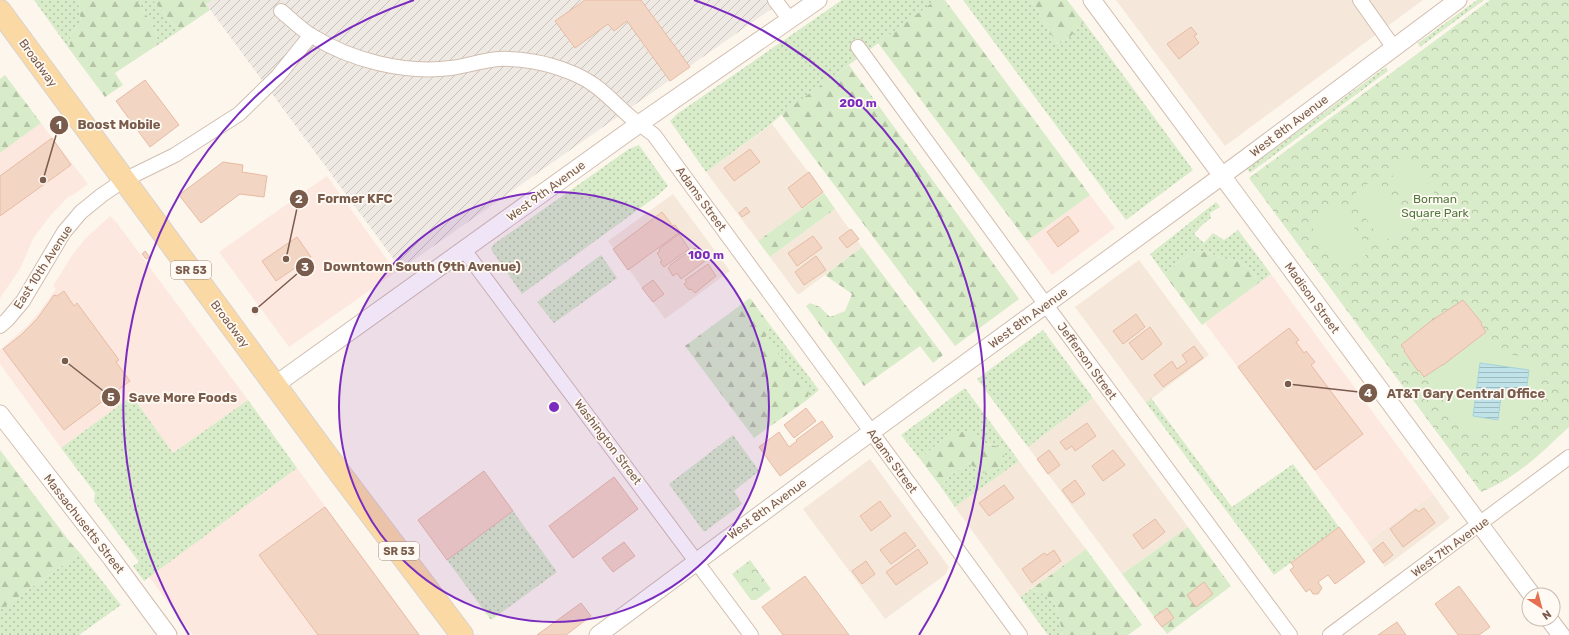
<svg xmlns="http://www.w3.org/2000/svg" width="1569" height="635" font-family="Rubik,sans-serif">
<defs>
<pattern id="industrial-furrows" width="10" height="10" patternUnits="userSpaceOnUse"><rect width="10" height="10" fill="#efe9e4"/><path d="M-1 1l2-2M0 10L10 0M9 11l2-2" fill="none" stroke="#c7c0bb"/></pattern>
<pattern id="grass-dots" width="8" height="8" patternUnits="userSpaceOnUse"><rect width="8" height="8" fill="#d8ecc9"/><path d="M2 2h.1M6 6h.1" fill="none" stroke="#b4c2a5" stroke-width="1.8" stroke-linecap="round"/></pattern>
<pattern id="forest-firs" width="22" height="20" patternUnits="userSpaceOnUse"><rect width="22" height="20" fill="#d8ecc9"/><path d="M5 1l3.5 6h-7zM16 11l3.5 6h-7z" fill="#b4c2a5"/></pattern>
<pattern id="park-crowns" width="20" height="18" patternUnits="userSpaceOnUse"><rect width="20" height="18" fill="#d8ecc9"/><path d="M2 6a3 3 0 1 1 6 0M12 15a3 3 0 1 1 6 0" fill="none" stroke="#b4c2a5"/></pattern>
<pattern id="water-rules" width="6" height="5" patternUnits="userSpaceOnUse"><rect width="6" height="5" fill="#bfe3e8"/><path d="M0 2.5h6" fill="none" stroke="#a0bbbe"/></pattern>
</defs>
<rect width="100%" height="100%" fill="#fdf6ec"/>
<path fill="#f5e8da" d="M1116,0H1423L1225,146Z
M772,124L824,193L758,241L706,172Z
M673,194L730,271L665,319L608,241Z
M835,209L862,247L798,295L770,257Z
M1139,260L1209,355L1146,403L1075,307Z
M1093,398L1188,527L1122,574L1028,447Z
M870,459L949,567L946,574L885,619L803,509Z
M1019,461L1086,549L1020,597L955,507Z
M1433,494L1450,518L1385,567L1367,542Z"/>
<path fill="#fde8e0" d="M41,123L88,184L73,195L68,197L51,215L34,237L20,269L0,298V153Z
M327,176L396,272L289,347L219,252Z
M1090,195L1115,228L1052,275L1027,241Z
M110,216L117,223L248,400L173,453L132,396L61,448L0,364V350L28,325L40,311L56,289L53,286L73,254L85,239Z
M1271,274L1433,494L1367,542L1205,323Z
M297,468L420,635H193L149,577Z"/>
<path fill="url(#industrial-furrows)" d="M212,0H784L401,269L206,4Z"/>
<path fill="url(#grass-dots)" d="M34,0H78L81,22L70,35V50Z
M137,0H153L179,31L159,44L153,26Z
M842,0H937L782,114L771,124L706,172L670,121L677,114Z
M963,0H1031L1057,44L1067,40L1084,22L1193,170L1126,220Z
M1477,0H1484L1420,47L1418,43Z
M1386,67L1388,71L1250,173L1247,169Z
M639,145L668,186L657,196L522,294L492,251L491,248L494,244L629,149Z
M1216,202L1220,207L1210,213L1211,218L1202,225L1194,234L1204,243L1213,233L1224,240L1238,230L1271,274L1259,283L1252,271L1239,261L1221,258L1208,252L1193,251L1164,274L1150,254Z
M601,255L617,278L554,323L537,302Z
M770,325L819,390L807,400L808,392L765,339Z
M1043,330L1093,398L1028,447L977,379Z
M965,388L1019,461L955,507L941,487L950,476L969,463L981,473L1004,448L949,434L920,459L901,435Z
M132,396L173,453L248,400L297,468L144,581L133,566L139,562L94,501L95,493L61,448Z
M1151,398L1232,507L1293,464L1339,527L1274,575L1146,403Z
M733,435L759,471L734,491L742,504L704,532L669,484Z
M513,511L557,572L491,620L447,560Z
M80,553L121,605L79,635H0V610Z
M1030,590C1061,596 1056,609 1063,635H1048L1020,597Z"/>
<path fill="url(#forest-firs)" d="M78,0H137L153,26L159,44L115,73L123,85L105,97L70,50V35L81,22Z
M153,0H212L206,4L210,10L179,31Z
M936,0H945L1090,195L1027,241L878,43Z
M1031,0H1067L1084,22L1067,40L1057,44Z
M849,65L1019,299L955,346L781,114Z
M5,75L41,123L0,153V79Z
M824,193L835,209L770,257L758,241Z
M862,247L943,355L933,363L920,346L864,386L806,306L810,303L820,307L830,317L845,311L852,294L825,275Z
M1193,251L1208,252L1221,258L1239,261L1252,271L1259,283L1202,325L1164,274Z
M750,298L770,325L765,339L776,351L809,392L807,400L754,438L685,346Z
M972,430L987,444L1004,448V460L997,471L981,473L969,463L950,476L941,487L920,459L949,434Z
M0,450L70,542L80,553L0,610Z
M1188,527L1231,586L1167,634L1122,574Z
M1086,549L1142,625L1128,635H1063C1056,609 1061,596 1030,590Z"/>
<path fill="url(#park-crowns)" d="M1490,0H1569V427C1540,454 1518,477 1481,492L1249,178Z
M750,560L771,589L756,600H751L732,574Z"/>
<path fill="#d8ecc9" d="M1408,157L1438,198L1419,212L1389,171Z
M1376,178L1410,222L1383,242L1350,197Z
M1338,206L1371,251L1345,271L1311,226Z
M1486,332L1502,353L1525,357L1541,377L1535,404L1495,432L1466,430L1426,376L1442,365H1443Z"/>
<path fill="url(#water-rules)" stroke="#a5d3da" d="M1480,363L1529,370L1526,392L1502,389L1498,420L1473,416Z"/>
<path fill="#f3d5c3" stroke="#e6bba3" d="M585,0H641L690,67L670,81L627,21L614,31L608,24L575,48L555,21Z
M1191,27L1197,34L1194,36L1199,43L1179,59L1167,44Z
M145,80L179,125L150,147L116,101Z
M52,138L71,165L0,216V176Z
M750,149L760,162L734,181L724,168Z
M223,162L243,165L242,172L267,176L264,197L240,194L201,223L179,195Z
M809,172L823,192L802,208L788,188Z
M746,207L750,212L742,217L739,213Z
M662,212L673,226L675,225L680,232L628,270L613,249Z
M1068,216L1079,231L1058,247L1047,232Z
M851,229L859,239L847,248L839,238Z
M679,234L689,249L664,267L660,262L662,261L657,253L660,251L659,249Z
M813,236L822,248L797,266L788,253Z
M297,237L311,257L276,281L262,261Z
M695,248L705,261L681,279L677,273L673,276L668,268L671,265H670L691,250V251Z
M145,251L150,257L146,259L142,254Z
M816,256L826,270L804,285L795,272Z
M708,264L716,276L695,293L691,289L689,290L684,284L687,282L685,280Z
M653,280L664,294L653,302L642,288Z
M64,291L74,306L77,303L119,360L116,362L130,381L64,430L3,349L21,335L37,319L50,301L54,295L57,296Z
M1463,300L1482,323L1481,324L1486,332L1443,365H1442L1424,377L1419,370L1418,371L1404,351L1405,350L1401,345L1431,321Z
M254,307L258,313L255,315L251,310Z
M1136,314L1145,327L1123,344L1113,331Z
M1150,327L1162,344L1142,360L1129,343Z
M1289,328L1299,340L1296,342L1304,353L1306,351L1315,362L1311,365L1363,434L1315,470L1238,367Z
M1194,346L1203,358L1163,387L1154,375L1172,361L1177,369L1187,362L1182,355Z
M806,408L816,421L794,438L784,425Z
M822,421L833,437L780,476L759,447L779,432L789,447L797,441L796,440Z
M1087,423L1096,436L1075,451L1072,446L1066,450L1060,442Z
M1049,450L1060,465L1048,474L1037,459Z
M1113,450L1125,465L1103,481L1092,466Z
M484,471L513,511L447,560L418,520Z
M614,477L638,509L573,558L549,526Z
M1075,480L1085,494L1072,503L1062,490Z
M1004,485L1014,498L989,516L979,503Z
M880,501L891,516L871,531L860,516Z
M325,507L419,635H318L259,555Z
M1424,508L1435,523L1403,547L1390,529L1416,509L1418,512Z
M1155,519L1165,532L1143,549L1133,535Z
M1339,527L1365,562L1335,584L1328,575L1318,582L1322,588L1318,594H1313L1310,589L1306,592L1290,570L1294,567L1291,563Z
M905,532L916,546L891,564L880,550Z
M624,542L635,556L613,572L602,558Z
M1383,542L1393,555L1383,563L1373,550Z
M918,549L928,563L896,585L886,572Z
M1054,550L1061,561L1032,583L1022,569L1044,553L1047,555Z
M866,561L875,574L862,584L852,571Z
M805,576L849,635H783L762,607Z
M1204,582L1213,594L1196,607L1187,595Z
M1459,586L1490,627L1479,635H1458L1435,604Z
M581,603L591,616L566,635H537Z
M1167,608L1174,618L1162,627L1154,617Z
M1397,622L1406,635H1378Z"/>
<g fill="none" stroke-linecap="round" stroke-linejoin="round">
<g stroke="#d1beb0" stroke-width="16">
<path id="minor" d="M775,0L790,20
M1360,0L1394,48
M281,11C291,19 301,29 312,36C351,60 404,74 451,68C467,66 483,60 499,59C521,58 547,63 567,71C595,81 607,96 628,115C636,122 645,128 654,135L1020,635
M858,47L1046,305L1290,635
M464,250L751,635
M0,326L7,320L23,301L64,232L81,212L102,195L124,180L175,155L239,114L278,76L311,35
M1330,635L1569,457"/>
</g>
<g stroke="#d1beb0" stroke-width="19">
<path id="tertiary" d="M1092,0L1532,595
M275,385L639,124L818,0
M0,414L112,559L168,635
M1549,619L1561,635
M598,635L855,444L1245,159L1458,0"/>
</g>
<g stroke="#dad1cd" stroke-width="24">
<path id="primary" d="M0,11L336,468L462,635"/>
</g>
<use href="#minor" stroke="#fff" stroke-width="14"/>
<use href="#tertiary" stroke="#fff" stroke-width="17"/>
<use href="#primary" stroke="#fbd9a5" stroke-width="22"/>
</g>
<circle cx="554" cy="407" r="215" fill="#7b2cbf" fill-opacity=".12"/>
<g fill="none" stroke="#7b2cbf" stroke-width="2">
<circle cx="554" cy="407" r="215"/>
<path d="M189 635A430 430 0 0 1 414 0M694 0A430 430 0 0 1 919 635"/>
</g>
<g text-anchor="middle" stroke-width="3.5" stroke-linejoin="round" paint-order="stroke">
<g fill="#fffaf3" stroke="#a28b7f" stroke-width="1">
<rect x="171" y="261" width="40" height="18" rx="3"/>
<rect x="379" y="542" width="40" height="18" rx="3"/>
</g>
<g font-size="11" font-weight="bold" fill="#7a5c4d">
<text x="191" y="274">SR 53</text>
<text x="399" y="555">SR 53</text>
</g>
<g font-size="12" fill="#7a5c4d" stroke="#fffaf3">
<text transform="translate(38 63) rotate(54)" y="4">Broadway</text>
<text transform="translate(1289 126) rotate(-37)" y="4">West 8th Avenue</text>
<text transform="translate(546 191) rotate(-36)" y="4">West 9th Avenue</text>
<text transform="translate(701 199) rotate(54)" y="4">Adams Street</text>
<text transform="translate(43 267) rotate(-57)" y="4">East 10th Avenue</text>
<text transform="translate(1312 298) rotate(54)" y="4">Madison Street</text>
<text transform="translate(1028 318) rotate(-36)" y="4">West 8th Avenue</text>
<text transform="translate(230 324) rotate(53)" y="4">Broadway</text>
<text transform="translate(1087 361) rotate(54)" y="4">Jefferson Street</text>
<text transform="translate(608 442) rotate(53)" y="4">Washington Street</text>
<text transform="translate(892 461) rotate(54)" y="4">Adams Street</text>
<text transform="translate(767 509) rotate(-36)" y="4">West 8th Avenue</text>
<text transform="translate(84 524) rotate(52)" y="4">Massachusetts Street</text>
<text transform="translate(1450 547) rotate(-36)" y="4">West 7th Avenue</text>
</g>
<g font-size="12" fill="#537a41" stroke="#fffaf3">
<text x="1435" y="203">Borman<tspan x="1435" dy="14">Square Park</tspan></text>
</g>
</g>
<circle cx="554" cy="407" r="6" fill="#7b2cbf" stroke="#fffaf3" stroke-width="2"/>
<g font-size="12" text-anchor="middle" font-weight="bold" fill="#7b2cbf" stroke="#fffaf3" stroke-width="3.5" stroke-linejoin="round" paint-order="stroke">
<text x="858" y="107">200 m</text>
<text x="706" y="259">100 m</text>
</g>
<path fill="none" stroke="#7a5c4d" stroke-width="1.5" d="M43 180L59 125M286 259L299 199M255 310L305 267M1288 384L1368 393M65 361L111 397"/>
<g fill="#7a5c4d" stroke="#fffaf3" stroke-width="1.5">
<circle cx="43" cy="180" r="4"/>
<circle cx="286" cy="259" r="4"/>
<circle cx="255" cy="310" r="4"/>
<circle cx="1288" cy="384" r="4"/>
<circle cx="65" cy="361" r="4"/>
<circle cx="59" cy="125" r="10"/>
<circle cx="299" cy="199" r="10"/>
<circle cx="305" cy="267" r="10"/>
<circle cx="1368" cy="393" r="10"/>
<circle cx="111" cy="397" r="10"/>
</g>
<g font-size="12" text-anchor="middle" font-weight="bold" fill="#fff">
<text x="59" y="129">1</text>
<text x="299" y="203">2</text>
<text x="305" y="271">3</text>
<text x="1368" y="397">4</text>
<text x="111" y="401">5</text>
</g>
<g font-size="13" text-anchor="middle" font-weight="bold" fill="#7a5c4d" stroke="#fffaf3" stroke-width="3.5" stroke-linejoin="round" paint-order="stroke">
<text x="119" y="129">Boost Mobile</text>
<text x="355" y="203">Former KFC</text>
<text x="422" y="271">Downtown South (9th Avenue)</text>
<text x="1466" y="398">AT&amp;T Gary Central Office</text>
<text x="183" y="402">Save More Foods</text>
</g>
<g transform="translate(1541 607) rotate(144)"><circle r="19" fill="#fffaf3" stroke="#cabbb1"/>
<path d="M0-3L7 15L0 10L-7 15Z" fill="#e76f51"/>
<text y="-6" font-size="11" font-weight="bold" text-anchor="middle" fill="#7a5c4d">N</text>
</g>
</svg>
